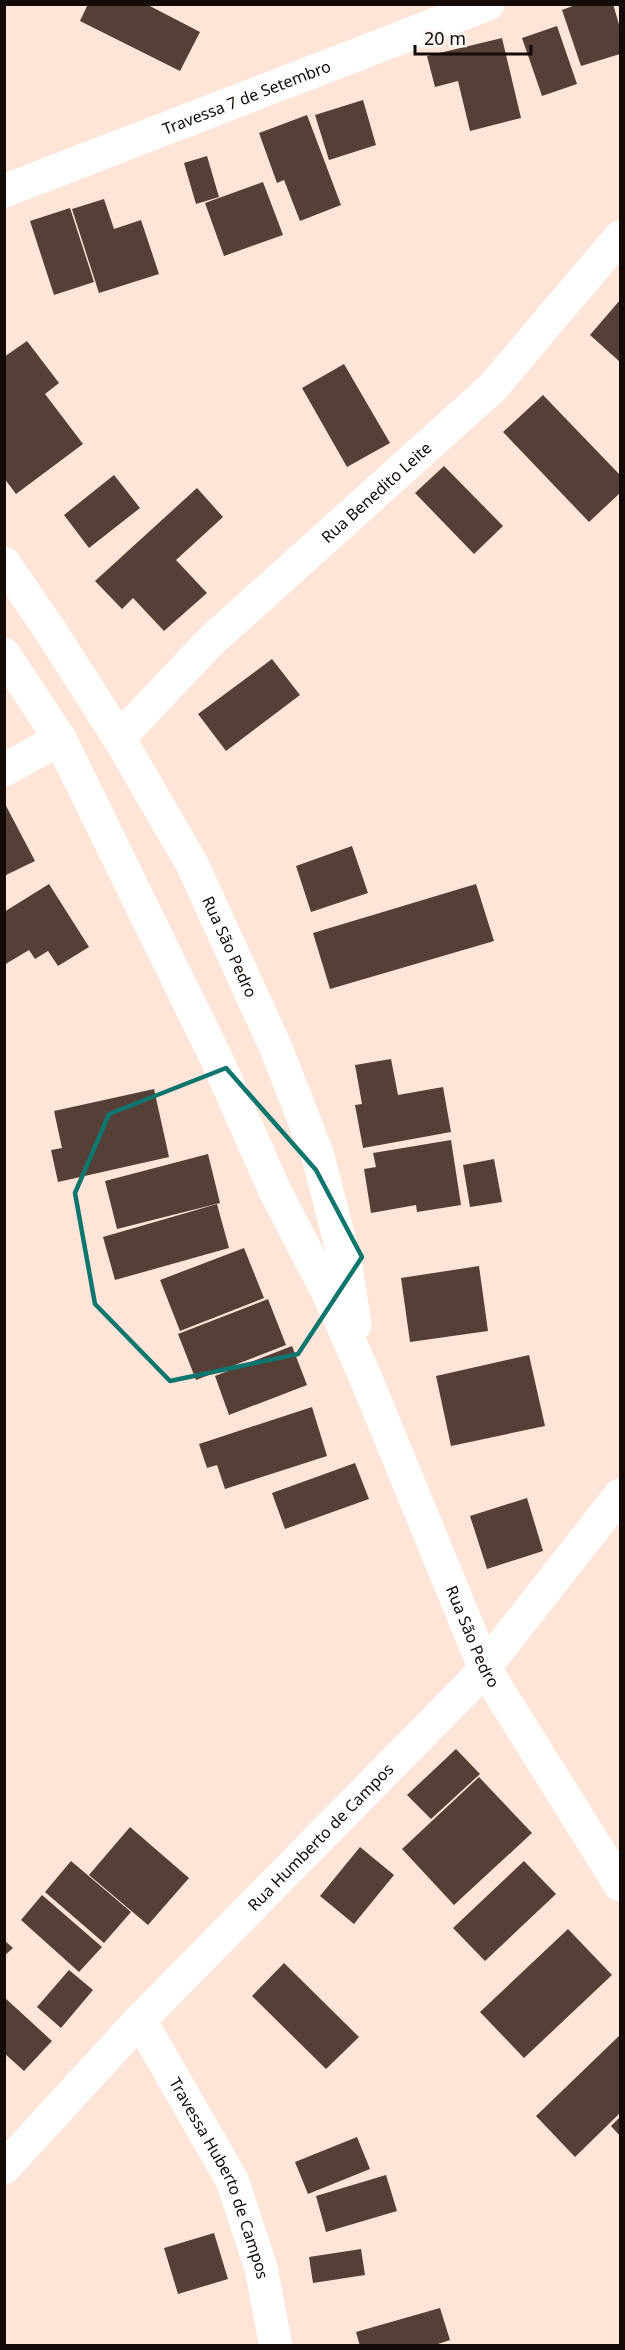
<svg xmlns="http://www.w3.org/2000/svg" width="625" height="2350" font-family="'Noto Sans',sans-serif">
<rect width="100%" height="100%" fill="#ffe5d8"/>
<path fill="#553f37" d="M88,4H146L200,32L180,71L80,21Z
M578,4H613L620,28V54L581,66L562,10Z
M557,26L577,84L542,96L522,38Z
M502,38L521,118L470,131L458,81L435,87L427,56Z
M363,100L376,145L329,160L315,115Z
M307,115L341,205L300,221L284,180L277,183L259,133Z
M207,156L219,197L196,204L184,163Z
M263,182L283,235L224,256L205,203Z
M104,199L114,229L141,220L159,274L99,293L72,209Z
M70,208L94,282L54,295L30,221Z
M620,300V362L590,335Z
M27,341L59,383L45,394L83,444L16,494L4,478V357Z
M344,364L390,443L347,467L302,388Z
M543,395L620,475V493L589,522L503,432Z
M444,466L503,526L474,554L415,493Z
M114,475L140,508L89,548L64,515Z
M197,488L223,517L176,560L207,593L164,631L133,598L122,609L95,581Z
M272,659L300,695L226,751L198,714Z
M4,802L35,861L4,876Z
M352,846L368,893L311,912L296,866Z
M49,884L89,947L58,966L48,951L35,959L29,950L4,965V912Z
M476,884L494,941L330,989L313,933Z
M391,1059L398,1095L443,1087L451,1132L363,1148L355,1105L362,1104L355,1065Z
M154,1089L169,1157L58,1182L51,1150L62,1148L54,1111Z
M451,1140L461,1205L417,1212L416,1205L371,1213L364,1169L376,1167L373,1153Z
M208,1154L220,1203L117,1229L105,1181Z
M494,1159L502,1202L470,1207L463,1165Z
M217,1204L229,1248L115,1280L103,1237Z
M244,1248L264,1298L180,1331L160,1280Z
M479,1266L488,1331L410,1342L401,1278Z
M268,1299L286,1345L196,1380L178,1334Z
M292,1346L307,1385L229,1415L215,1376Z
M529,1355L545,1426L451,1446L436,1376Z
M312,1407L327,1456L225,1489L217,1465L207,1468L199,1444Z
M355,1463L369,1499L285,1529L272,1493Z
M527,1498L543,1551L487,1569L470,1516Z
M456,1749L480,1774L431,1819L407,1795Z
M479,1777L532,1833L454,1905L402,1849Z
M130,1827L189,1878L148,1925L89,1875Z
M360,1847L394,1875L354,1924L320,1896Z
M71,1861L131,1912L104,1943L45,1892Z
M524,1861L556,1894L485,1961L453,1928Z
M42,1895L102,1947L79,1972L21,1920Z
M568,1929L612,1975L524,2058L480,2012Z
M4,1940L13,1948L4,1956Z
M284,1963L359,2037L326,2069L252,1996Z
M69,1970L93,1990L61,2028L37,2007Z
M4,1997L52,2041L24,2071L4,2053Z
M620,2035V2113L575,2157L536,2116Z
M620,2117V2136L611,2126Z
M357,2137L370,2169L308,2194L295,2162Z
M386,2175L397,2211L326,2232L316,2196Z
M214,2233L228,2279L178,2294L164,2248Z
M361,2249L365,2275L313,2283L309,2257Z
M440,2308L450,2340L432,2346H360L356,2332Z"/>
<g fill="none" stroke-linecap="round" stroke-linejoin="round">
<g stroke="#fff" stroke-width="33">
<path id="s1" d="M4,191L488,4"/>
<path id="s2" d="M4,563L48,627L119,738L192,864L276,1048L318,1156L346,1266L355,1325"/>
<path id="s3" d="M4,654L60,739L217,1060L275,1191L329,1295L362,1369L485,1669L620,1885"/>
<path id="s4" d="M119,738L210,642L492,388L620,237"/>
<path d="M4,770L60,739"/>
<path id="s5" d="M140,2020L232,2180L261,2268L276,2346"/>
<path id="s6" d="M4,2168L140,2020L474,1681L620,1495"/>
</g>
</g>
<path fill="none" stroke="#0f766e" stroke-width="4.5" stroke-linejoin="round" d="M226,1068L316,1170L362,1257L298,1354L170,1381L95,1304L75,1193L109,1114Z"/>
<g text-anchor="middle" stroke-width="6" stroke-linejoin="round" paint-order="stroke">
<g font-size="16" fill="#130b07" stroke="#fcf7f4">
<text dy="6" stroke="none"><textPath href="#s1" startOffset="260">Travessa 7 de Setembro</textPath></text>
<text dy="6" stroke="none"><textPath href="#s4" startOffset="356">Rua Benedito Leite</textPath></text>
<text dy="6" stroke="none"><textPath href="#s2" startOffset="446">Rua São Pedro</textPath></text>
<text dy="6" stroke="none"><textPath href="#s3" startOffset="1090">Rua São Pedro</textPath></text>
<text dy="6" stroke="none"><textPath href="#s6" startOffset="458">Rua Humberto de Campos</textPath></text>
<text dy="6" stroke="none"><textPath href="#s5" startOffset="178">Travessa Huberto de Campos</textPath></text>
</g>
</g>
<rect width="625" height="2350" fill="none" stroke="#130b07" stroke-width="12"/>
<path d="M415 45v9h116v-9" fill="none" stroke="#130b07" stroke-width="3"/>
<text x="424" y="45" font-size="18" fill="#130b07" stroke="#fcf7f4" stroke-width="4.5" paint-order="stroke">20 m</text>
</svg>
